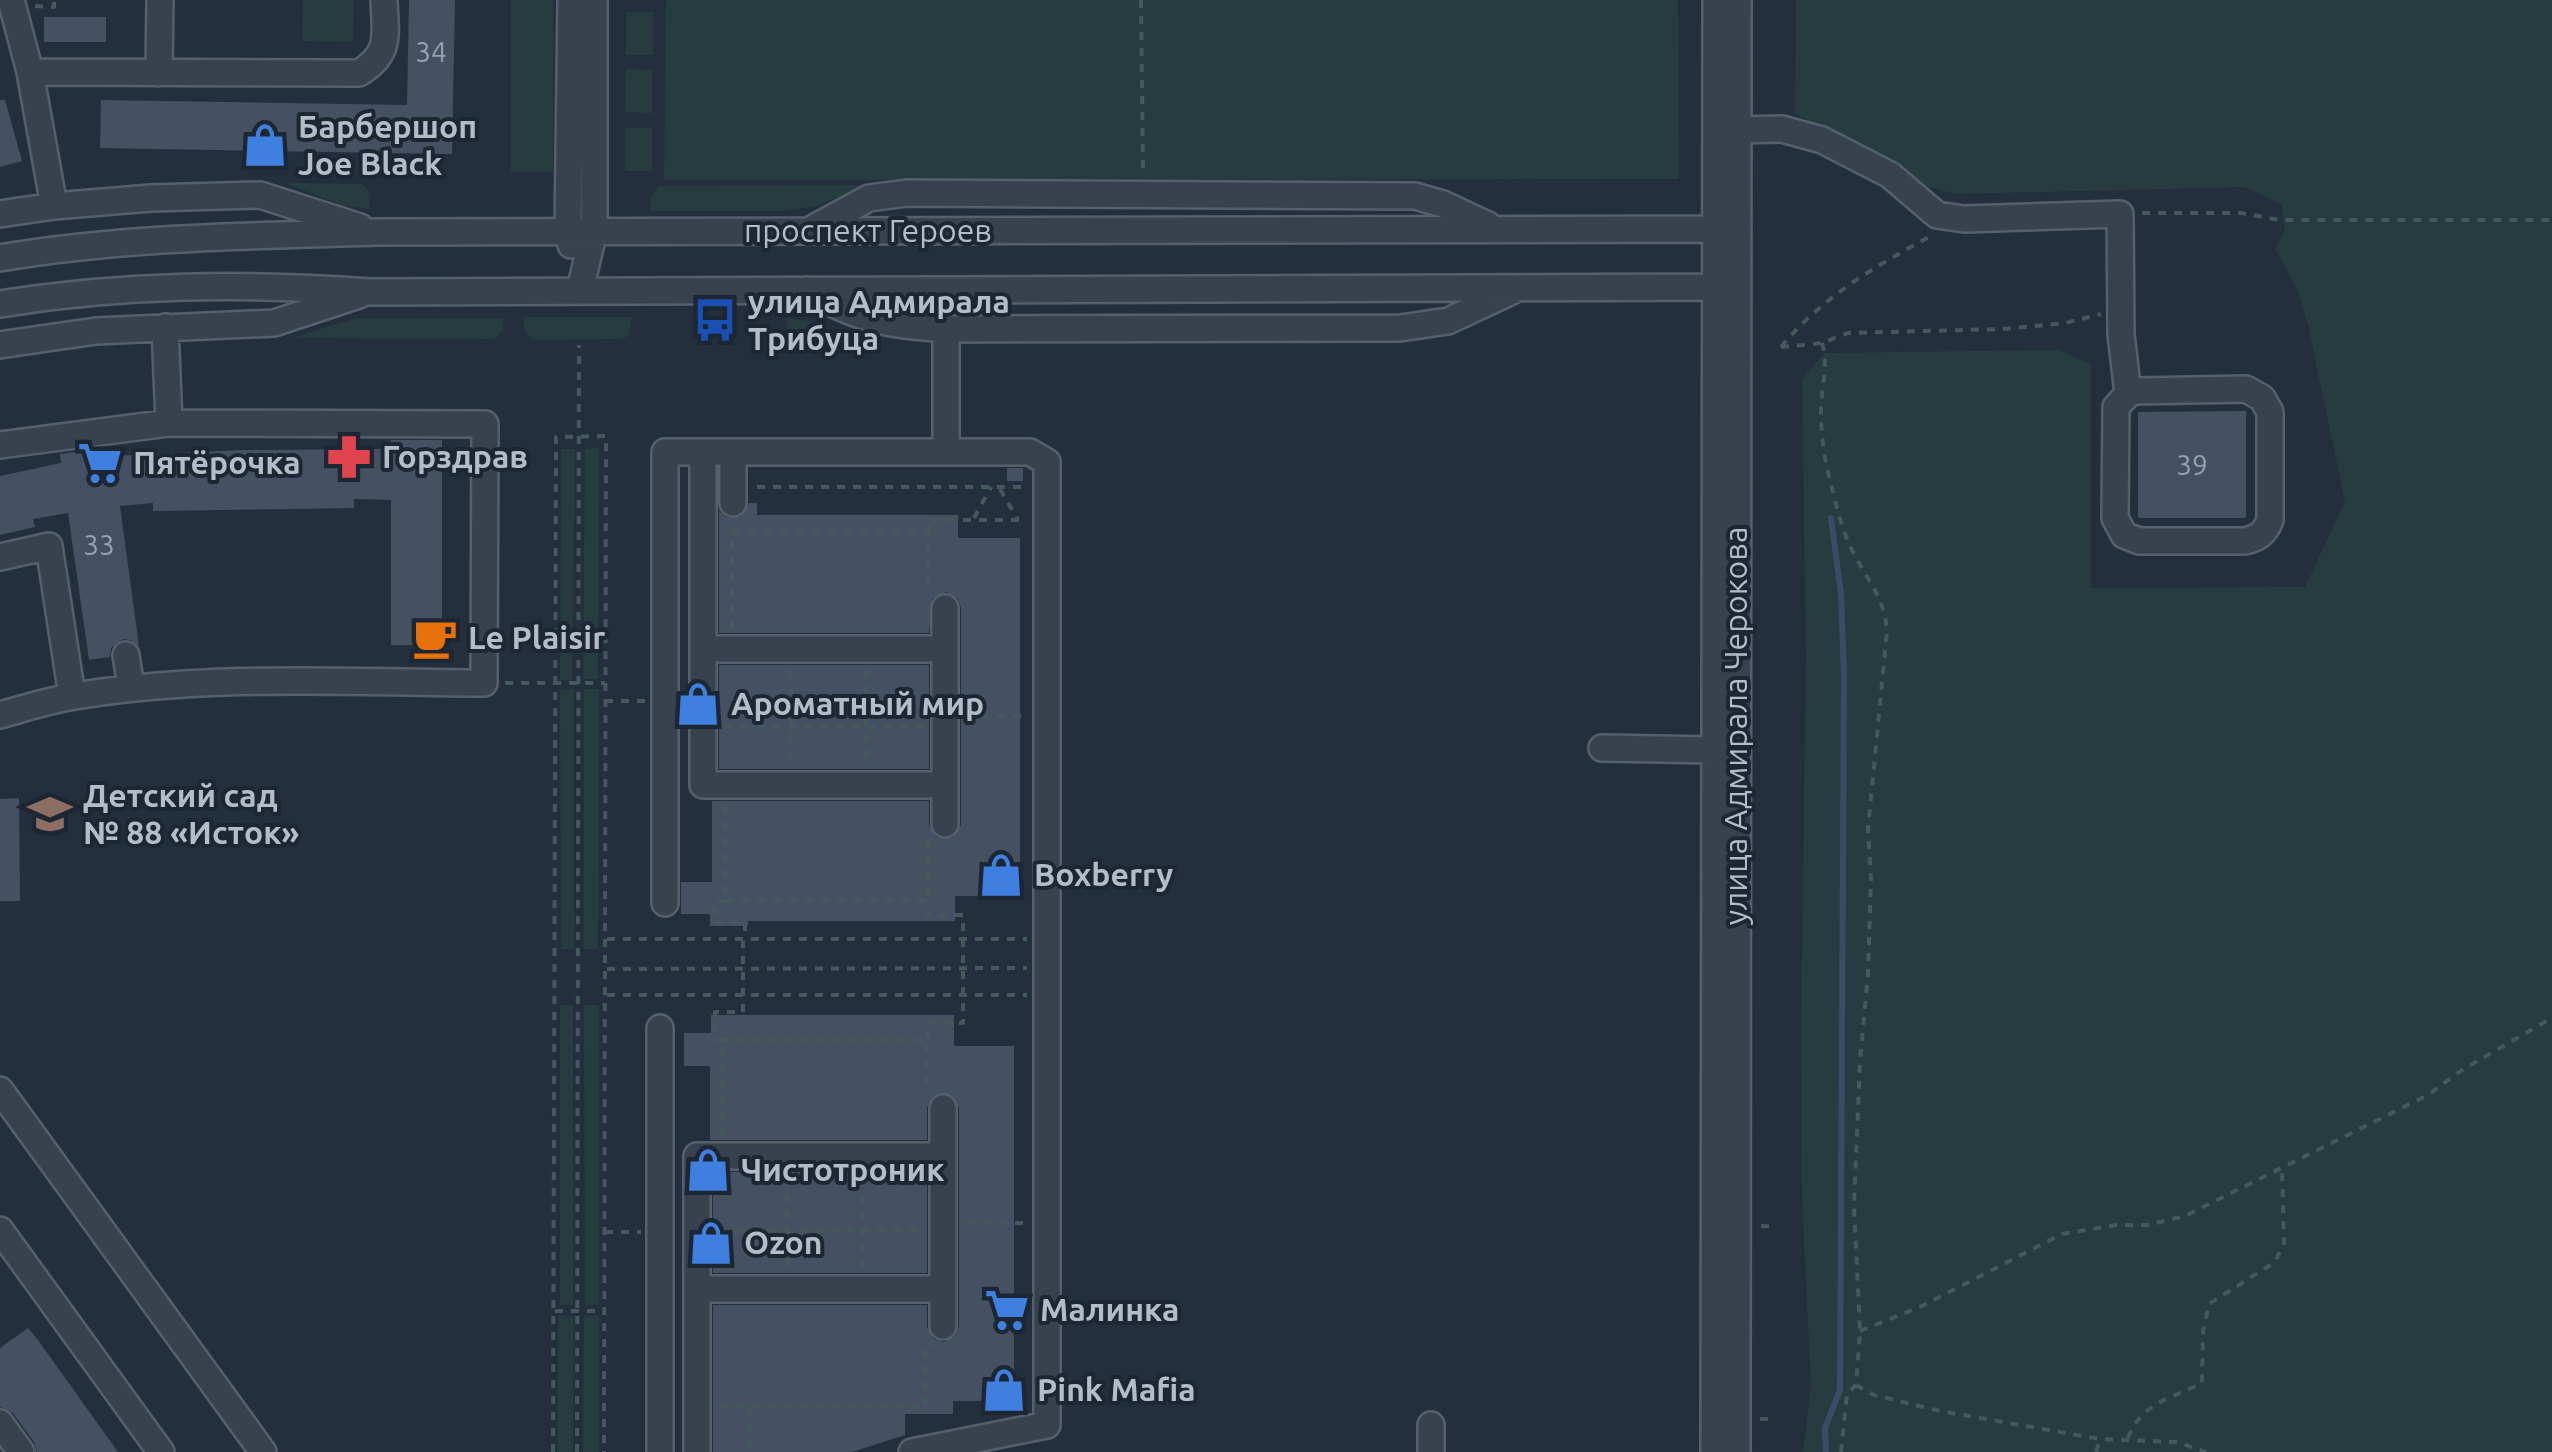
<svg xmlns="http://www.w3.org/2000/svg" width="2552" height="1452" font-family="Ubuntu,sans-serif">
<rect width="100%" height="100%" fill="#242f3e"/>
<path fill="#263c3f" d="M303,0H354L353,42L302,41Z
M511,0H553V172H511Z
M666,0H1678L1679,179L664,180Z
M1796,0H2552V1452H1803L1811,1387L1802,1199L1801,1028L1806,657L1802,380L1824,353L2058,350L2091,364V588L2305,587L2345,502L2308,325L2298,291L2275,248L2285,230L2281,204L2244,187L1955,194L1916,183L1896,162L1795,114Z
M626,12H653V55H626Z
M626,69L652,70V113L625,112Z
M625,128H652V171H625Z
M285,183L361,184L368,189L370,209L341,205Z
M870,185L815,206L783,211H650L651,196L660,186Z
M524,317H632L628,336L621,339L532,340L524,330Z
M355,318H503V331L494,339L293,338Z
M786,318L809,321L859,339H797L788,332Z
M599,448L598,679H583L585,449Z
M561,449H575L572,680H560Z
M574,689V949H561L560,690Z
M584,689H599L598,949H583Z
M560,1005H573L574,1305H560Z
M584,1005H599V1305H585Z
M558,1316H574L573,1452H557Z
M584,1316H599V1452H583Z"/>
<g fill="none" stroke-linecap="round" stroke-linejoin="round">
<path stroke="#394c67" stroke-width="6" d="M1826,1452L1825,1428L1840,1390L1844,674L1841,594L1831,518"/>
</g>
<path fill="#455162" d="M409,0H455L452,154L100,148L101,100L407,105Z
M44,17H106V42H44Z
M0,100H5L22,161L0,167Z
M2246,411V518H2138V412Z
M391,440H442V645H391V500L354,499V508L153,511V503L120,506L139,646L131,640L123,639L111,648L110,657L89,660L68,513L33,519L35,527L0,535V476L61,463L60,454L112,447L113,456L242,450L391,449Z
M1007,468H1023V481H1007Z
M749,503H757V515H958V538H1020V896H955V921H748V926H710V914H681V882H712V801H929V825L936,837L952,838L961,825V608L958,599L946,592L932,599L929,633H719V511L726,517H740Z
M719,665H929V769H719Z
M19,798L20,901H0V799Z
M711,1015H954V1046H1014V1401H953V1414H905V1435L852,1452H713V1305H927V1327L934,1339L944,1342L956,1335L959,1326V1108L950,1094L934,1095L927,1107V1140H710V1066H684V1033H711Z
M713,1172H927V1273H713Z
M28,1328L38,1340L118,1452H37L34,1442L13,1413L0,1407V1348Z"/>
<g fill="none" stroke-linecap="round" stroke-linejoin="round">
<g stroke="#565f6c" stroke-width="30">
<path id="minor" d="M11,0L30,72L54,206
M571,0L568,230L571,245
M30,72L359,73C392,53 385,34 384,0
M159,73L160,0
M1738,130L1782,129L1822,140L1890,175L1937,215L1964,219L2120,214L2121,334L2128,394
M0,214L54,206L151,198L260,195L360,227
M812,229L869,198L907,193L1415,196L1443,204L1488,225
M0,258C124,237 249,236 375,232L1738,229
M580,290L594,231V0
M807,290C859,320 887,325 946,329L1400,328L1448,321L1512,291
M0,304C124,284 245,283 370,292L1737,287
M165,327L169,423
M0,345L96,331L274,323L359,295
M2246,389L2262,398L2270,412V520C2265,533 2258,538 2245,541H2139L2124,535L2115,518L2116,407L2128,394L2136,391Z
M0,445L169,423L485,424L484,683C349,682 209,674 75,696C50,700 25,708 0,715
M703,452V785H945V608
M733,452V503
M0,557L49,546L72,696
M703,649H945
M126,655L131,688
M1602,748L1715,750
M945,785V824
M665,903V452H946
M660,1028V1452
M0,1090L263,1452
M943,1108V1156
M0,1230L161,1452
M697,1289H943
M0,1423L21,1452
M1431,1425V1452
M697,1452V1156H943V1326
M912,1452L1047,1425V462L1030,452H946V329
M1714,1452L1716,0
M1737,1452L1738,0"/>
</g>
<path stroke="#44595c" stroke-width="4" stroke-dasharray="8 8" stroke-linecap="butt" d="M1141,0L1143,170
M35,6L54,7V0
M2142,213H2241L2280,220H2552
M1822,343C1829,366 1821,387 1821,411C1821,434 1824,458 1830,480C1836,504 1842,532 1854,554C1868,581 1885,599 1887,631L1868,829L1871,880L1868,975L1860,1061L1854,1206L1860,1331L1856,1385L1847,1394L1841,1452
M1781,347L1822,343L1848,333L2003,329L2065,323L2101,314
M1781,347C1820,299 1875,266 1929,237
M757,487H1027
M1000,489L1018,520
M974,518L991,487
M928,533V520H1024
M732,629V533H928V592
M791,670V765
M866,670V765
M505,683H605
M605,701H645
M965,717L1025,716
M725,727H925
M725,805V901H928V839
M725,901H714V922H745V939
M607,939H1027
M607,969L1027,968
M607,995H1027
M927,1039V1023H963V915H928V901
M723,1040H715V1012H743V941
M723,1136V1040H927V1091
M787,1179V1270
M863,1179V1270
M967,1223H1027
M1761,1226L1775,1227
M718,1231L923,1230
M605,1232H641
M555,1311H604
M1860,1331L1922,1306L2062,1234L2116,1225H2147L2185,1216L2428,1095L2462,1070L2552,1018
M1856,1385L1874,1395L1940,1411L2100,1439L2177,1442L2206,1452
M719,1407H925V1344H932
M749,1407V1452
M1760,1419H1775
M2128,1438C2142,1402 2171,1399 2202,1383L2203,1331L2209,1304L2275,1262L2284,1243L2282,1168
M553,1452L556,437L606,436L604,1452
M577,1452L579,345
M2096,1452L2100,1439"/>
<use href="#minor" stroke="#38414e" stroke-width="25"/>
</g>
<defs>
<g id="shop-bare" transform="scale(3.45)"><path d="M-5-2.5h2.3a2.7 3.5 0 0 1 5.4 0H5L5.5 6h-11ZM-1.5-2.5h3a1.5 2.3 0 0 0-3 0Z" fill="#3f7fe0" stroke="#1d2633" stroke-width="2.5" paint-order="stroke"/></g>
<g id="bus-bare" transform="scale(3.45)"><path d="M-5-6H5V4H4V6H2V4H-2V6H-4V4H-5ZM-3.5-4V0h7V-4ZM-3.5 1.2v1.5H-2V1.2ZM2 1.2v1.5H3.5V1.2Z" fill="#1a4fb4" stroke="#1d2633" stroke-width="2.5" paint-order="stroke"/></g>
<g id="pharmacy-bare" transform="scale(3.45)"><path d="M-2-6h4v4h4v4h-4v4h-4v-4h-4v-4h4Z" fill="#e0444e" stroke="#1d2633" stroke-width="2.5" paint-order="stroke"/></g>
<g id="supermarket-bare" transform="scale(3.45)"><path d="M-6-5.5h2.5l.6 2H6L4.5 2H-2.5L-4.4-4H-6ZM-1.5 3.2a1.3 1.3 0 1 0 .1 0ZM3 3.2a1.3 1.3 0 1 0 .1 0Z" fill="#3f7fe0" stroke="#1d2633" stroke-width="2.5" paint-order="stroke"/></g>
<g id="cafe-bare" transform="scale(3.45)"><path d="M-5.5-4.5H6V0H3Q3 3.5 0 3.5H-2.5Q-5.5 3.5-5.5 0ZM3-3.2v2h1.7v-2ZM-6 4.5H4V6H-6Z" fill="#e8710a" stroke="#1d2633" stroke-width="2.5" paint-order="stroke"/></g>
<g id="school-bare" transform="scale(3.45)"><path d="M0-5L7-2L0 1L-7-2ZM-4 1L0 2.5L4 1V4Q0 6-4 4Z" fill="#8d6e63" stroke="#1d2633" stroke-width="2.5" paint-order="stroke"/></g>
</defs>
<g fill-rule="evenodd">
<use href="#shop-bare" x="265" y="145"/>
<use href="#bus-bare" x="715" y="320"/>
<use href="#pharmacy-bare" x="349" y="457"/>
<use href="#supermarket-bare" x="100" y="463"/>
<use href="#cafe-bare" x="435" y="638"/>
<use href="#shop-bare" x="698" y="704"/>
<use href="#school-bare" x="50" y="814"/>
<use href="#shop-bare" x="1001" y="875"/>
<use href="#shop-bare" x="708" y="1170"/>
<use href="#shop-bare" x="711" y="1243"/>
<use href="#supermarket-bare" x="1007" y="1310"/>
<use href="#shop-bare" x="1004" y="1390"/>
</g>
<g text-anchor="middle" stroke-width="8" stroke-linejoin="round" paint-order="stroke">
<g font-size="28" fill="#98a1af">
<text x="431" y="62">34</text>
<text x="2192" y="475">39</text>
<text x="99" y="555">33</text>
</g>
<g font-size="32" font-weight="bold" fill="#b4bcc9" stroke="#1d2633" text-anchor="start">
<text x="298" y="138">Барбершоп<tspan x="298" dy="37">Joe Black</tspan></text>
<text x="748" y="313">улица Адмирала<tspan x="748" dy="37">Трибуца</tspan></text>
<text x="382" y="468">Горздрав</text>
<text x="133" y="474">Пятёрочка</text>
<text x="468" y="649">Le Plaisir</text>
<text x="731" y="715">Ароматный мир</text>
<text x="83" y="807">Детский сад<tspan x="83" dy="37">№ 88 «Исток»</tspan></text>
<text x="1034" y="886">Boxberry</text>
<text x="741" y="1181">Чистотроник</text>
<text x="744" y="1254">Ozon</text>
<text x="1040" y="1321">Малинка</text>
<text x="1037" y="1401">Pink Mafia</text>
</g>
<g font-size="32" fill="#b4bcc9" stroke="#1d2633">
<text x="868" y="242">проспект Героев</text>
<text transform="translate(1736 726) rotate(-90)" y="11">улица Адмирала Черокова</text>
</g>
</g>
</svg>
